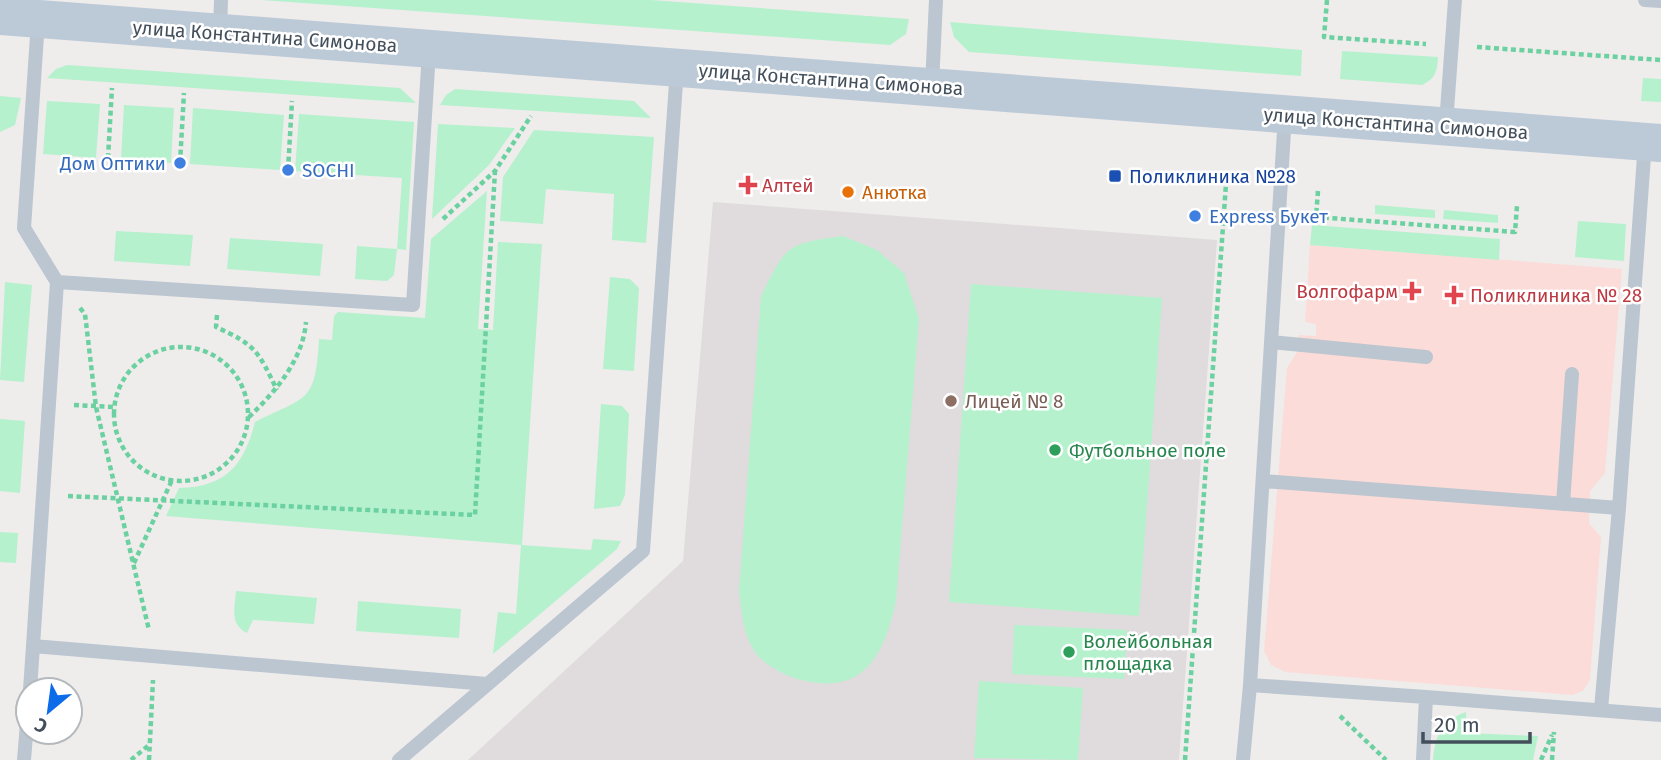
<svg xmlns="http://www.w3.org/2000/svg" width="1661" height="760" font-family="'Fira Sans',sans-serif">
<rect width="100%" height="100%" fill="#efecec"/>
<path fill="#e0dcdd" d="M713,202L1217,240L1179,760H468L683,561Z"/>
<path fill="#fcdcd8" d="M1310,245L1622,269L1605,473L1590,491L1589,523L1601,537L1590,679L1584,690L1573,695L1285,672L1271,665L1264,651L1287,368L1297,352L1299,335L1316,336V324L1305,322Z"/>
<path fill="#b5f1cd" d="M261,0H651L909,19L906,34L890,45Z
M950,22L1302,50L1301,76L969,52L954,37Z
M1342,51L1438,57C1437,72 1436,78 1422,85L1340,79Z
M67,65L400,88L416,103L47,78L56,69Z
M1643,78L1661,79V102L1641,101Z
M455,89L634,101L651,118L440,105L446,95Z
M0,96L21,98L15,125L0,132Z
M47,101L100,104L96,158L43,154Z
M124,105L174,108L171,163L121,159Z
M193,108L284,115L280,170L190,164Z
M299,114L414,122L406,250L397,249L394,275L387,281L355,279L357,246L397,249L402,178L295,171Z
M438,124L515,128L489,165L432,219Z
M534,130L654,137L646,243L612,240L614,194L546,189L543,224L500,221L503,177Z
M487,191L478,329L493,330L498,242L542,244L522,545L591,550L593,539L621,541L617,549L493,654L498,612L516,614L521,545L166,516L179,488C226,487 244,465 255,422C309,395 315,403 319,339L332,340L334,316L338,312L425,318L431,239Z
M1375,205L1435,210V218L1375,214Z
M1444,210L1498,215V223L1443,219Z
M1578,221L1626,224L1624,261L1575,257Z
M1312,225L1500,239L1499,260L1310,245Z
M116,231L193,235L190,266L114,261Z
M843,236L877,250L904,273L919,319L896,601C884,654 865,696 801,680C786,676 770,668 759,657C743,639 742,613 739,591L761,296C787,244 786,244 843,236Z
M230,238L323,244L320,276L227,269Z
M610,277L630,279L639,288L634,371L603,369Z
M5,282L32,285L24,382L0,380Z
M971,284L1162,298L1139,616L949,602Z
M601,404L622,406L629,414L625,495L620,506L594,509Z
M0,419L25,421L20,493L0,491Z
M0,532L18,533L16,563L0,562Z
M236,591L317,598L314,624L253,620L247,633C229,624 235,608 236,591Z
M358,601L461,609L459,638L356,631Z
M1014,625L1127,630L1124,679L1012,674Z
M979,681L1083,688L1078,760L974,758Z
M1466,712L1467,733L1538,736L1533,760H1433C1435,735 1442,721 1466,712Z"/>
<g fill="none" stroke-linecap="round" stroke-linejoin="round">
<path stroke="#6bd1a0" stroke-width="4.5" stroke-dasharray="5 3.5" stroke-linecap="butt" d="M1327,0L1324,37L1426,44
M1477,47L1661,60
M108,158L112,88
M180,163L184,93
M288,170L292,101
M1318,191L1316,217L1515,232L1517,206
M443,219L495,171L531,116
M80,308L85,314L96,407L149,630
M217,315L216,327C256,345 258,351 277,390
M114 414a67 67 0 1 1 134 0a67 67 0 1 1-134 0Z
M74,405L114,407
M249,417C275,392 303,360 306,322
M68,496L475,515L495,171
M134,563L172,480
M1340,716L1386,760
M131,760L149,745
M149,760L153,680
M1185,760L1226,184
M1541,760L1552,735
M1552,760L1554,732"/>
<path stroke="#bbc6d0" stroke-width="14" d="M1645,0L1661,1
M220,30L221,0
M932,85L936,0
M1446,124L1455,0
M57,282L413,305L429,52
M1271,342L1426,357
M1263,481L1619,508
M1563,504L1572,374
M33,646L57,282L24,228L38,21
M1250,685L1426,697L1423,760
M30,690L33,646L487,684
M1426,697L1661,715
M1601,709L1619,508L1645,142
M24,760L28,711
M399,760L643,551L677,69
M1243,760L1250,685L1285,115"/>
<path stroke="#bcc9d7" stroke-width="38" d="M0,16L1661,143"/>
</g>
<g fill="#3f7fe0" stroke="#fff" stroke-width="2.5">
<circle cx="180" cy="163" r="7"/>
<circle cx="288" cy="170" r="7"/>
<circle cx="1195" cy="216" r="7"/>
</g>
<rect fill="#1a4fb4" stroke="#fff" stroke-width="2.5" x="1108" y="169" width="14" height="14" rx="3.5"/>
<g fill="#e0444e" stroke="#fff" stroke-width="2.5">
<path d="M744.5 174.5h7v7h7v7h-7v7h-7v-7h-7v-7h7z"/>
<path d="M1408.5 280.5h7v7h7v7h-7v7h-7v-7h-7v-7h7z"/>
<path d="M1450.5 284.5h7v7h7v7h-7v7h-7v-7h-7v-7h7z"/>
</g>
<circle fill="#e8710a" stroke="#fff" stroke-width="2.5" cx="848" cy="192" r="7"/>
<circle fill="#8d6e63" stroke="#fff" stroke-width="2.5" cx="951" cy="401" r="7"/>
<g fill="#2e9e5b" stroke="#fff" stroke-width="2.5">
<circle cx="1055" cy="450" r="7"/>
<circle cx="1069" cy="652" r="7"/>
</g>
<g text-anchor="middle" stroke-width="5" stroke-linejoin="round" paint-order="stroke">
<g font-size="19" fill="#434f5b" stroke="#fff">
<text transform="translate(265 36) rotate(4)" y="7">улица Константина Симонова</text>
<text transform="translate(831 79) rotate(4)" y="7">улица Константина Симонова</text>
<text transform="translate(1396 123) rotate(4)" y="7">улица Константина Симонова</text>
</g>
<g font-size="19" fill="#366cbe" stroke="#fff" text-anchor="start">
<text x="166" y="170" text-anchor="end">Дом Оптики</text>
<text x="302" y="177">SOCHI</text>
<text x="1209" y="223">Express Букет</text>
</g>
<g font-size="19" fill="#164399" stroke="#fff" text-anchor="start">
<text x="1129" y="183">Поликлиника №28</text>
</g>
<g font-size="19" fill="#be3a42" stroke="#fff" text-anchor="start">
<text x="762" y="192">Алтей</text>
<text x="1398" y="298" text-anchor="end">Волгофарм</text>
<text x="1470" y="302">Поликлиника № 28</text>
</g>
<g font-size="19" fill="#c56008" stroke="#fff" text-anchor="start">
<text x="862" y="199">Анютка</text>
</g>
<g font-size="19" fill="#785e54" stroke="#fff" text-anchor="start">
<text x="965" y="408">Лицей № 8</text>
</g>
<g font-size="19" fill="#27864d" stroke="#fff" text-anchor="start">
<text x="1069" y="457">Футбольное поле</text>
<text x="1083" y="648">Волейбольная<tspan x="1083" dy="22">площадка</tspan></text>
</g>
</g>
<g transform="translate(49 711) rotate(209)"><circle r="33" fill="#ffffff" stroke="#b4b9bd" stroke-width="2"/>
<path d="M0-5L12 26L0 18L-12 26Z" fill="#0c6be9"/>
<text y="-10" font-size="19" font-weight="bold" text-anchor="middle" fill="#434f5b">С</text>
</g>
<path d="M1423 732v10h107v-10" fill="none" stroke="#434f5b" stroke-width="3.5"/>
<text x="1434" y="732" font-size="21" fill="#434f5b" stroke="#ffffff" stroke-width="5" paint-order="stroke">20 m</text>
</svg>
